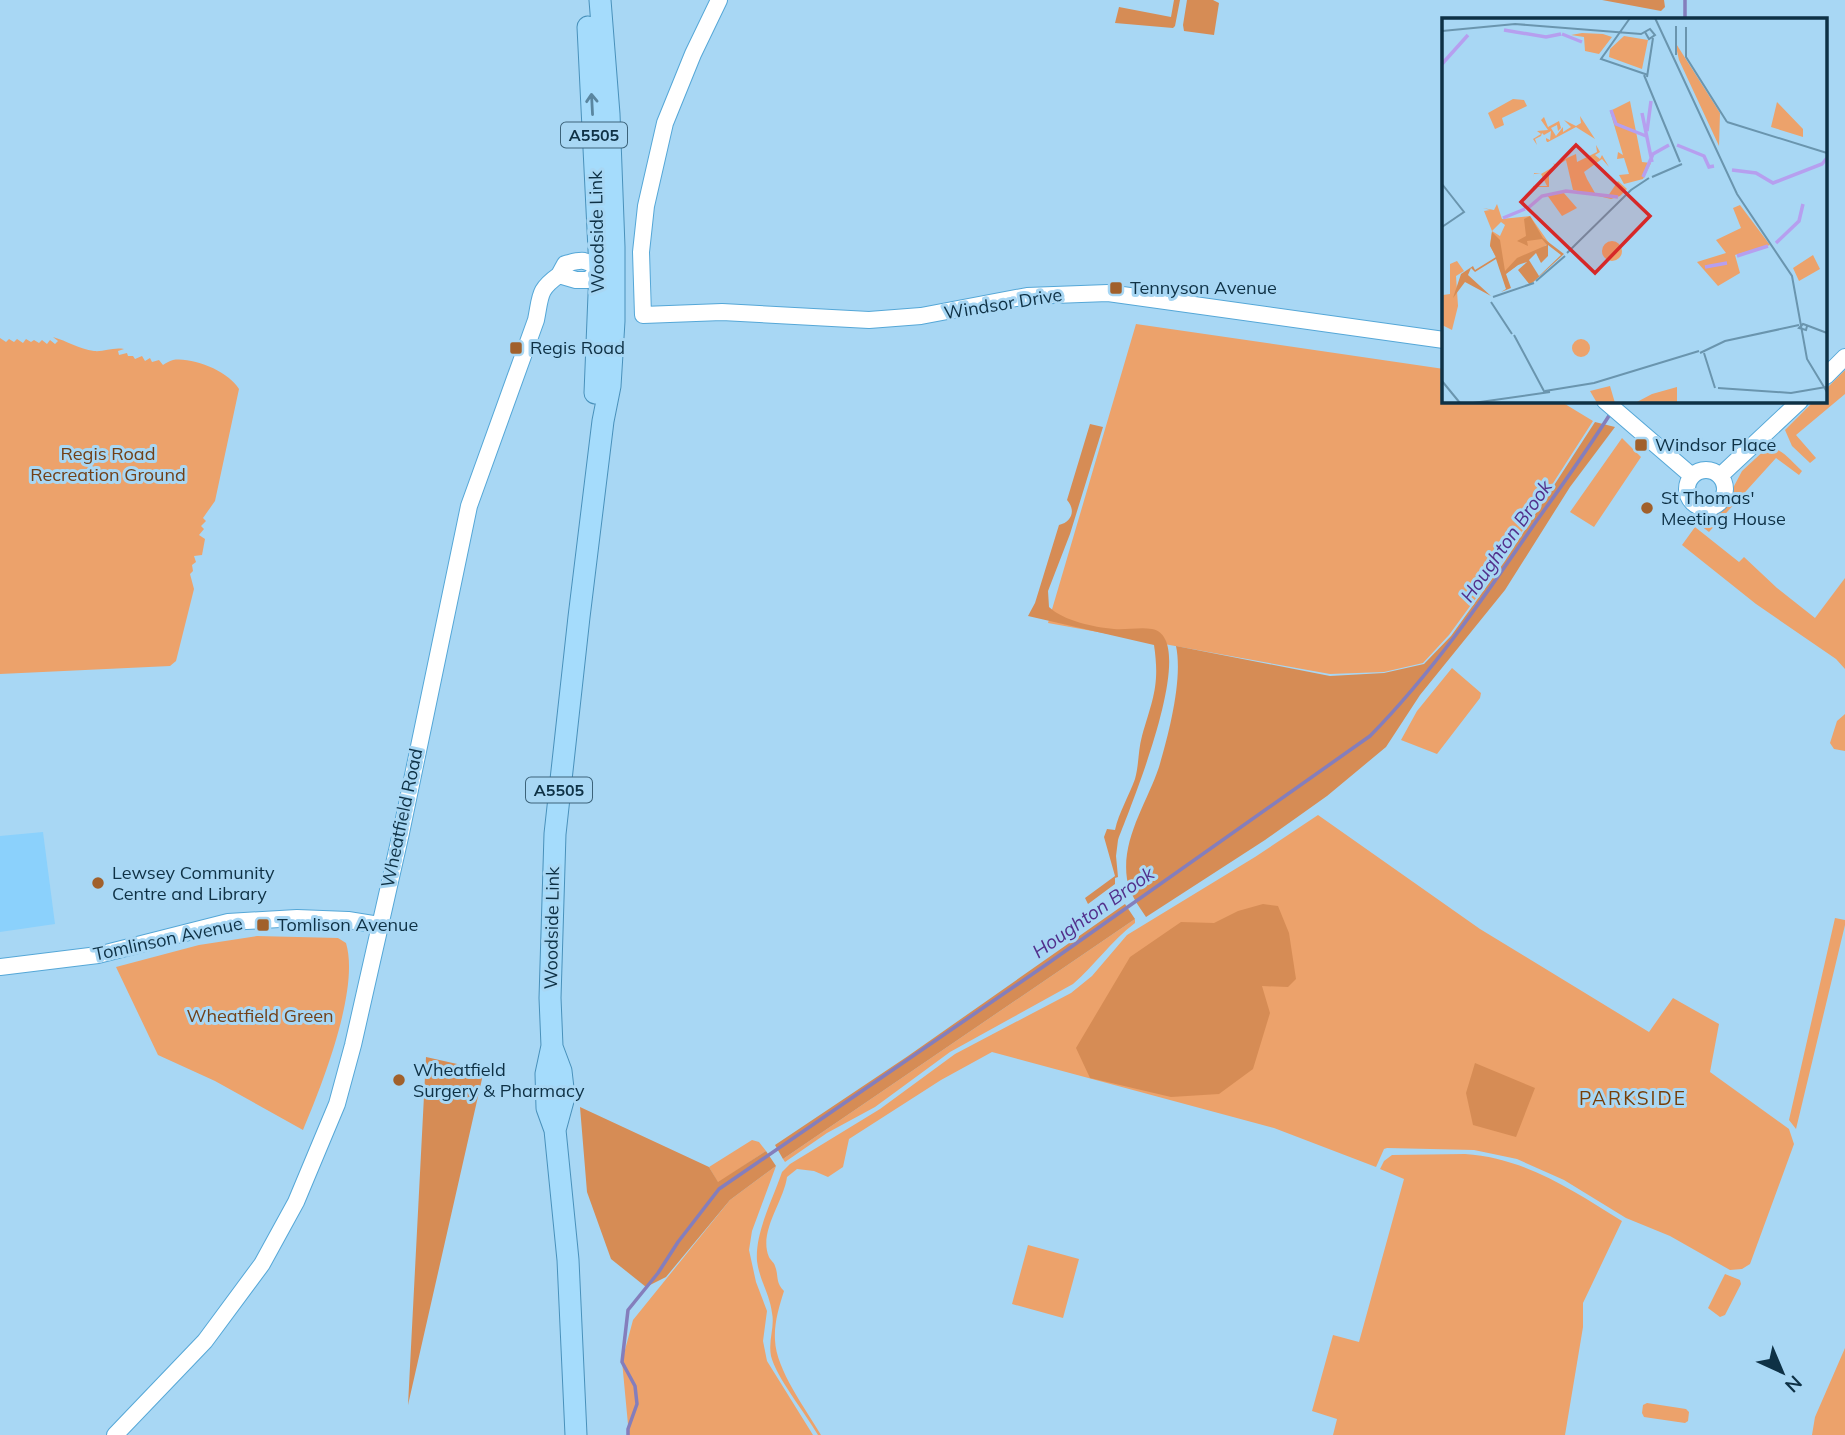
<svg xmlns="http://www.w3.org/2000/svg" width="1845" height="1435" font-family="Mulish,sans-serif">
<rect width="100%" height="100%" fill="#a8d7f4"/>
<path fill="#8bd1fc" d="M43,832L55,924L0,932V836Z"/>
<path fill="#eca26b" d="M1136,324L1444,369V401H1560L1593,421L1503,561L1449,635L1423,663L1384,672L1330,674L1048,623Z
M53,337C67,341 79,349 94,351C104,352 113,347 124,349L118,351L119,355L127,353L128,356H133L135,359L142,356L145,361L150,358L152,362L159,360L163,365C166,363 169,361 173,360C194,357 229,372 239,389L215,501L203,518L206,521L201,526L204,529L199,535L205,539L202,555L194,556L196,562L192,565L193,571L190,574L194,589L176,661L170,666L0,674V338L6,342L9,339L14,342L17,339L23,343L26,339L31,342L34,340L39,343L42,340L47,344L50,340L55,344L58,341Z
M1845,370V394L1796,435L1816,458L1810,463L1792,446L1785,430L1814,401H1826V389Z
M1622,438L1641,457L1594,527L1570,512Z
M1768,447C1782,448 1792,462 1802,471L1799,475L1776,458L1709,532L1697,523L1704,516L1724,505L1742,471Z
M1695,527L1739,562L1744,557L1777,588L1815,618L1845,578V669L1836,659L1756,604L1682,545Z
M1452,668L1481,693L1480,698L1437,754L1401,740L1417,711Z
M1845,714V751L1834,749L1830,743L1837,721Z
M1318,815L1480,929L1649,1032L1673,998L1719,1024L1710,1072L1789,1129L1794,1144L1750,1264L1742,1269L1730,1270L1670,1236L1626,1218L1564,1180L1517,1159L1474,1150L1387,1148L1384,1149L1376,1167L1274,1128L992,1052L941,1080L849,1139L843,1167L828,1177L814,1171L797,1169L787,1177C784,1201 758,1232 769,1257C770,1260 774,1262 775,1266C779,1276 775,1282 784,1291C779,1307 774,1323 775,1340C776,1370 806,1409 821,1435H818C806,1414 776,1377 771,1356C768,1340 775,1327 772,1313C770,1295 759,1279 757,1261C755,1232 773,1199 782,1172L790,1164L880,1109L955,1054L1071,993L1092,976L1127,935L1255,857Z
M1835,918L1845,920V925L1796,1129L1789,1120Z
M1135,919V923C1111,941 1095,965 1073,984L950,1052L875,1107L827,1133L785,1162L783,1159Z
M257,936L338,938L346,943C360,989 322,1085 303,1130L215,1081L158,1055L116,967L199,945Z
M752,1140L759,1142L766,1151L718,1183L709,1167Z
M1465,1154C1525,1158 1572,1190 1622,1221L1583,1303V1327L1565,1435H1333L1337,1419L1312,1411L1333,1335L1359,1342L1404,1179L1380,1169L1384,1161L1392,1155Z
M776,1166L752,1231L749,1250L756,1282L767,1311L763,1341L767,1361L813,1435H629L622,1361L633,1320L730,1200Z
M1028,1245L1079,1259L1063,1318L1012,1304Z
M1725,1274L1740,1280L1741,1284L1725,1315L1720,1317L1708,1308Z
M1845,1348V1435H1812L1815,1417Z
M1647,1403L1686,1409L1689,1412L1688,1421L1685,1423L1644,1417L1642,1413L1643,1405Z"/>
<path fill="#d68c55" d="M1174,0H1180L1175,26L1173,28L1115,23L1119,7L1171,17Z
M1187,0H1213L1219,3L1214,35L1184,31L1183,25Z
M1602,0H1664L1665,7L1661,11Z
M1595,422L1615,427L1570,487L1505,590L1420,695L1386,747L1327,796L1265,840L1146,917C1138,905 1129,893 1127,879C1121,839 1147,803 1159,767C1169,733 1183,679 1176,646L1330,676L1384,673L1424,664L1451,636L1505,561Z
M1090,424L1103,427L1070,534L1048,591L1049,607C1064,621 1093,627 1114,629C1126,630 1140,627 1152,629C1202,638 1128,812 1118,840L1116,856L1118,877L1115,878V884L1088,904L1085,898L1115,876L1104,837L1107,829L1115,830C1119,812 1129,796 1135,779C1139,765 1138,750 1142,736C1153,698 1160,685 1154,645L1028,616L1035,603L1059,525C1072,522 1076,510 1067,500Z
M1125,904L1135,919L783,1159L775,1145L908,1056Z
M1263,904L1278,906L1289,933L1296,979L1288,987L1262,986L1270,1013L1253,1069L1219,1094L1171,1097L1090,1078L1076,1048L1130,957L1181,922L1214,923L1238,911Z
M426,1057L484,1070L408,1405Z
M1475,1063L1535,1088L1516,1137L1473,1125L1466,1093Z
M580,1107L709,1167L718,1182L766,1151L776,1166L730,1200L666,1277L646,1287L611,1259L587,1192Z"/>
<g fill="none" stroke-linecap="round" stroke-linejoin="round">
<path stroke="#847ebc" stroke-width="3.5" d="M1685,19V0
M628,1435V1429L637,1404L635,1386L622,1362L628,1310L658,1273L678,1242L719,1189L1047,964L1370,736C1432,673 1483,599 1533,526C1560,488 1587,451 1612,411"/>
<g stroke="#55a7d7" stroke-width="18">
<path id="minor" d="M719,0L693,54L665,123L646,206L641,252L643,315L722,312L869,320L921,316L1027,296L1108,293L1444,340
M559,275L565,264C570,263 578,260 584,261C593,263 597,270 607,269
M559,275L576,280H588L600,270
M1826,376L1845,357
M1605,401L1692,476
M1687 489a19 19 0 1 1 38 0a19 19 0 1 1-38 0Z
M1720,476L1800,401
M0,967L98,955L228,922L297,918L348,920L379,925
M115,1435L205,1341L262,1264L296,1202L337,1104L353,1045L401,833L469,506L536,320C541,295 538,290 559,275"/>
</g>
<g stroke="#4991bb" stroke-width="23">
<path id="major" d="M588,27L600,270L595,393
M552,1047L561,1071L564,1097L555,1130
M576,1435L568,1260L555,1130L547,1108L546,1074L552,1046L550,998L555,834L579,617L603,421L610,386L614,321V247L609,114L600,0"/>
</g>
<use href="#minor" stroke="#fff" stroke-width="16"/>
<use href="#major" stroke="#a5dcfc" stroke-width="21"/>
</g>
<defs><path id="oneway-shaft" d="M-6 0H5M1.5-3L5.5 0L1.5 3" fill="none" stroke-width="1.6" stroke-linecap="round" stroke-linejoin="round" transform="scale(1.75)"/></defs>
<use stroke="#5a86a0" href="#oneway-shaft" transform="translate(592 104) rotate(-93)"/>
<g fill="#a1602b" stroke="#a8d7f4" stroke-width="2.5">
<rect x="1109" y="281" width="14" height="14" rx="3.5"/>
<rect x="509" y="341" width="14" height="14" rx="3.5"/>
<rect x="1634" y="438" width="14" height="14" rx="3.5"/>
<circle cx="1647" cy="508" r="7"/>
<circle cx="98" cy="883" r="7"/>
<rect x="256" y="918" width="14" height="14" rx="3.5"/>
<circle cx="399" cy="1080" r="7"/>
</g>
<g text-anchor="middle" stroke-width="6" stroke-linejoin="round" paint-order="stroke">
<g fill="#a8d7f4" stroke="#3c637a" stroke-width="2">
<rect x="561" y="122.5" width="66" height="25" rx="5"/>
<rect x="526" y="777.5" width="66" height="25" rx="5"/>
</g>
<g font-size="16" font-weight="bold" fill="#0e3145">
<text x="594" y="141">A5505</text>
<text x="559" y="796">A5505</text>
</g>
<g font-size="18" fill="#0e3145" stroke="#a8d7f4">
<text transform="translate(597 232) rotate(-91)" y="6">Woodside Link</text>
<text transform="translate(1003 304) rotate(-9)" y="6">Windsor Drive</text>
<text transform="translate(402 818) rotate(-78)" y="6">Wheatfield Road</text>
<text transform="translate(552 928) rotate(-89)" y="6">Woodside Link</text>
<text transform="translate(168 939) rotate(-12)" y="6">Tomlinson Avenue</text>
</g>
<g font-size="18" fill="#0e3145" stroke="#a8d7f4" text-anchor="start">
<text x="1130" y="294">Tennyson Avenue</text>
<text x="530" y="354">Regis Road</text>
<text x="1655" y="451">Windsor Place</text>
<text x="1661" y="504">St Thomas'<tspan x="1661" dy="21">Meeting House</tspan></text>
<text x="112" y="879">Lewsey Community<tspan x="112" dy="21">Centre and Library</tspan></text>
<text x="277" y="931">Tomlison Avenue</text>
<text x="413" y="1076">Wheatfield<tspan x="413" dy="21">Surgery &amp; Pharmacy</tspan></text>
</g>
<g font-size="18" fill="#714017" stroke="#a8d7f4">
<text x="108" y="460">Regis Road<tspan x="108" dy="21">Recreation Ground</tspan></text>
<text x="260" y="1022">Wheatfield Green</text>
</g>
<g font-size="19" font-style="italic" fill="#522f8b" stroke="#a8d7f4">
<text transform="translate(1506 541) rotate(-55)" y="7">Houghton Brook</text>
<text transform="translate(1093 912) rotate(-35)" y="7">Houghton Brook</text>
</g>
<g font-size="19" letter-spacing="2" fill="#773e07" stroke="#a8d7f4">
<text x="1633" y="1105">PARKSIDE</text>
</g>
</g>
<g transform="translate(1442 18)">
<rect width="385" height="385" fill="#a8d7f4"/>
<path d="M140,15L161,16L170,19L157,36L143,33L142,19L129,17ZM182,18L206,22L200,51L167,39L168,31ZM233,24L278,95L277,128L237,42ZM71,81L82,82L85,88L60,100L62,107L53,111L46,95ZM188,83L200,144L209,145L201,161L182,166L177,157L187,156L182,140L175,141L176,134L181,137L168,93ZM335,84L361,111V119L329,109ZM138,98L153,121L134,109L106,124H105L104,122V120L102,119L108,122L109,113L102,117L100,115L99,118L93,121L95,127L91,121L99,116L95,113L106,112L99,102L102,99L106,109L117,103L119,110L116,113L115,107L109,110L114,118L121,109V114L129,109L122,102L134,108L139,105ZM154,127L158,134L153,137L158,141L160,137L167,149L160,141L142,154L145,161L153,175L166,178L176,163L185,171L178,178L169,181L131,172L124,142L107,153V169H91L92,155L99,156H92L91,168H105L99,156L113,148L111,145L114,147L125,140L134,136L135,144L155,134ZM121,174L135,190L120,198L105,177ZM55,186L60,201L88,198L107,225L62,257L48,227L50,213L58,218L63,207L59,204L50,213L42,193L48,192L41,190L52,192ZM298,187L328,227L293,237L298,255L276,268L255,244L284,235L274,222L299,210L291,190ZM160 233a10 10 0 1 1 20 0a10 10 0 1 1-20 0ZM371,237L378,251L357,263L351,250ZM15,243L22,253L14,258L16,288L10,312L0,307V285L1,277L8,276V246ZM130 330a9 9 0 1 1 18 0a9 9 0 1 1-18 0ZM168,368L173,385H155L148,373ZM235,369V385H193L210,376Z" fill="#eca26b"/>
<path d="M88,198L101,220L122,236L88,267L76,252L85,244L76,247L64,256L69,270L59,274L64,271L54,241L33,254L29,250L26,257L49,278L23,264L11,280L19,256L31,248L33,252L54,239L48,228L50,214L58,222L63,253L75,240L105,227L100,221L85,223L86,228L75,223L84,218L82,201ZM106,227L119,237L97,258L87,242L94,235L99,245L106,238Z" fill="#d68c55" fill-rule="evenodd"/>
<path fill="none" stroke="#b69fef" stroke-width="3.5" d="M62,12L104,19L119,16M120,16L140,24M0,46L26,17M169,92L174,106L204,118M200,95L210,144M205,113L209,83M235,127L262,138L267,149L272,148M290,152L314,155L331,165L380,146L385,140M201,159L211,136L227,127M86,190L100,178L124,173L176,179M61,200L83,191M334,225L357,203L361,186M295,238L326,228M263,249L285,245"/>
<path fill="none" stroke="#6a95ae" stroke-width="2" d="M188,0L159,41L206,57M213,0L295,176L350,258L365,341L385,374M234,8V37M244,9V39L285,104M0,13L73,6L199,16L208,11L213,17L207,21L203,14M202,57L238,144M205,59L211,20M285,104L385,135M210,159L240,146M0,166L22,194L0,209M125,235L189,172L207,160M94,263L123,238M51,279L92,265M49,284L70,316M365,308L364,312L357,310L361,306L364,307L385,315M72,317L103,375M258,335L283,323L357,307M262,335L273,370M0,363L18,385M276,370L349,375L384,369M103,373L152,365L257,333M31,385L108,374"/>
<path fill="#d62828" fill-opacity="0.15" stroke="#d62828" stroke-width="3.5" d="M134,127L208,198L153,255L79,184Z"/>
<rect width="385" height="385" fill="none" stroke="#0e3145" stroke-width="3.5"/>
</g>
<g transform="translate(1782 1372) rotate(136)" stroke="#a8d7f4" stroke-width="5" paint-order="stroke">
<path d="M0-5L12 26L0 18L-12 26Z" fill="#0e3145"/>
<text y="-10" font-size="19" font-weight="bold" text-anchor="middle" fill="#0e3145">N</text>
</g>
</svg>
